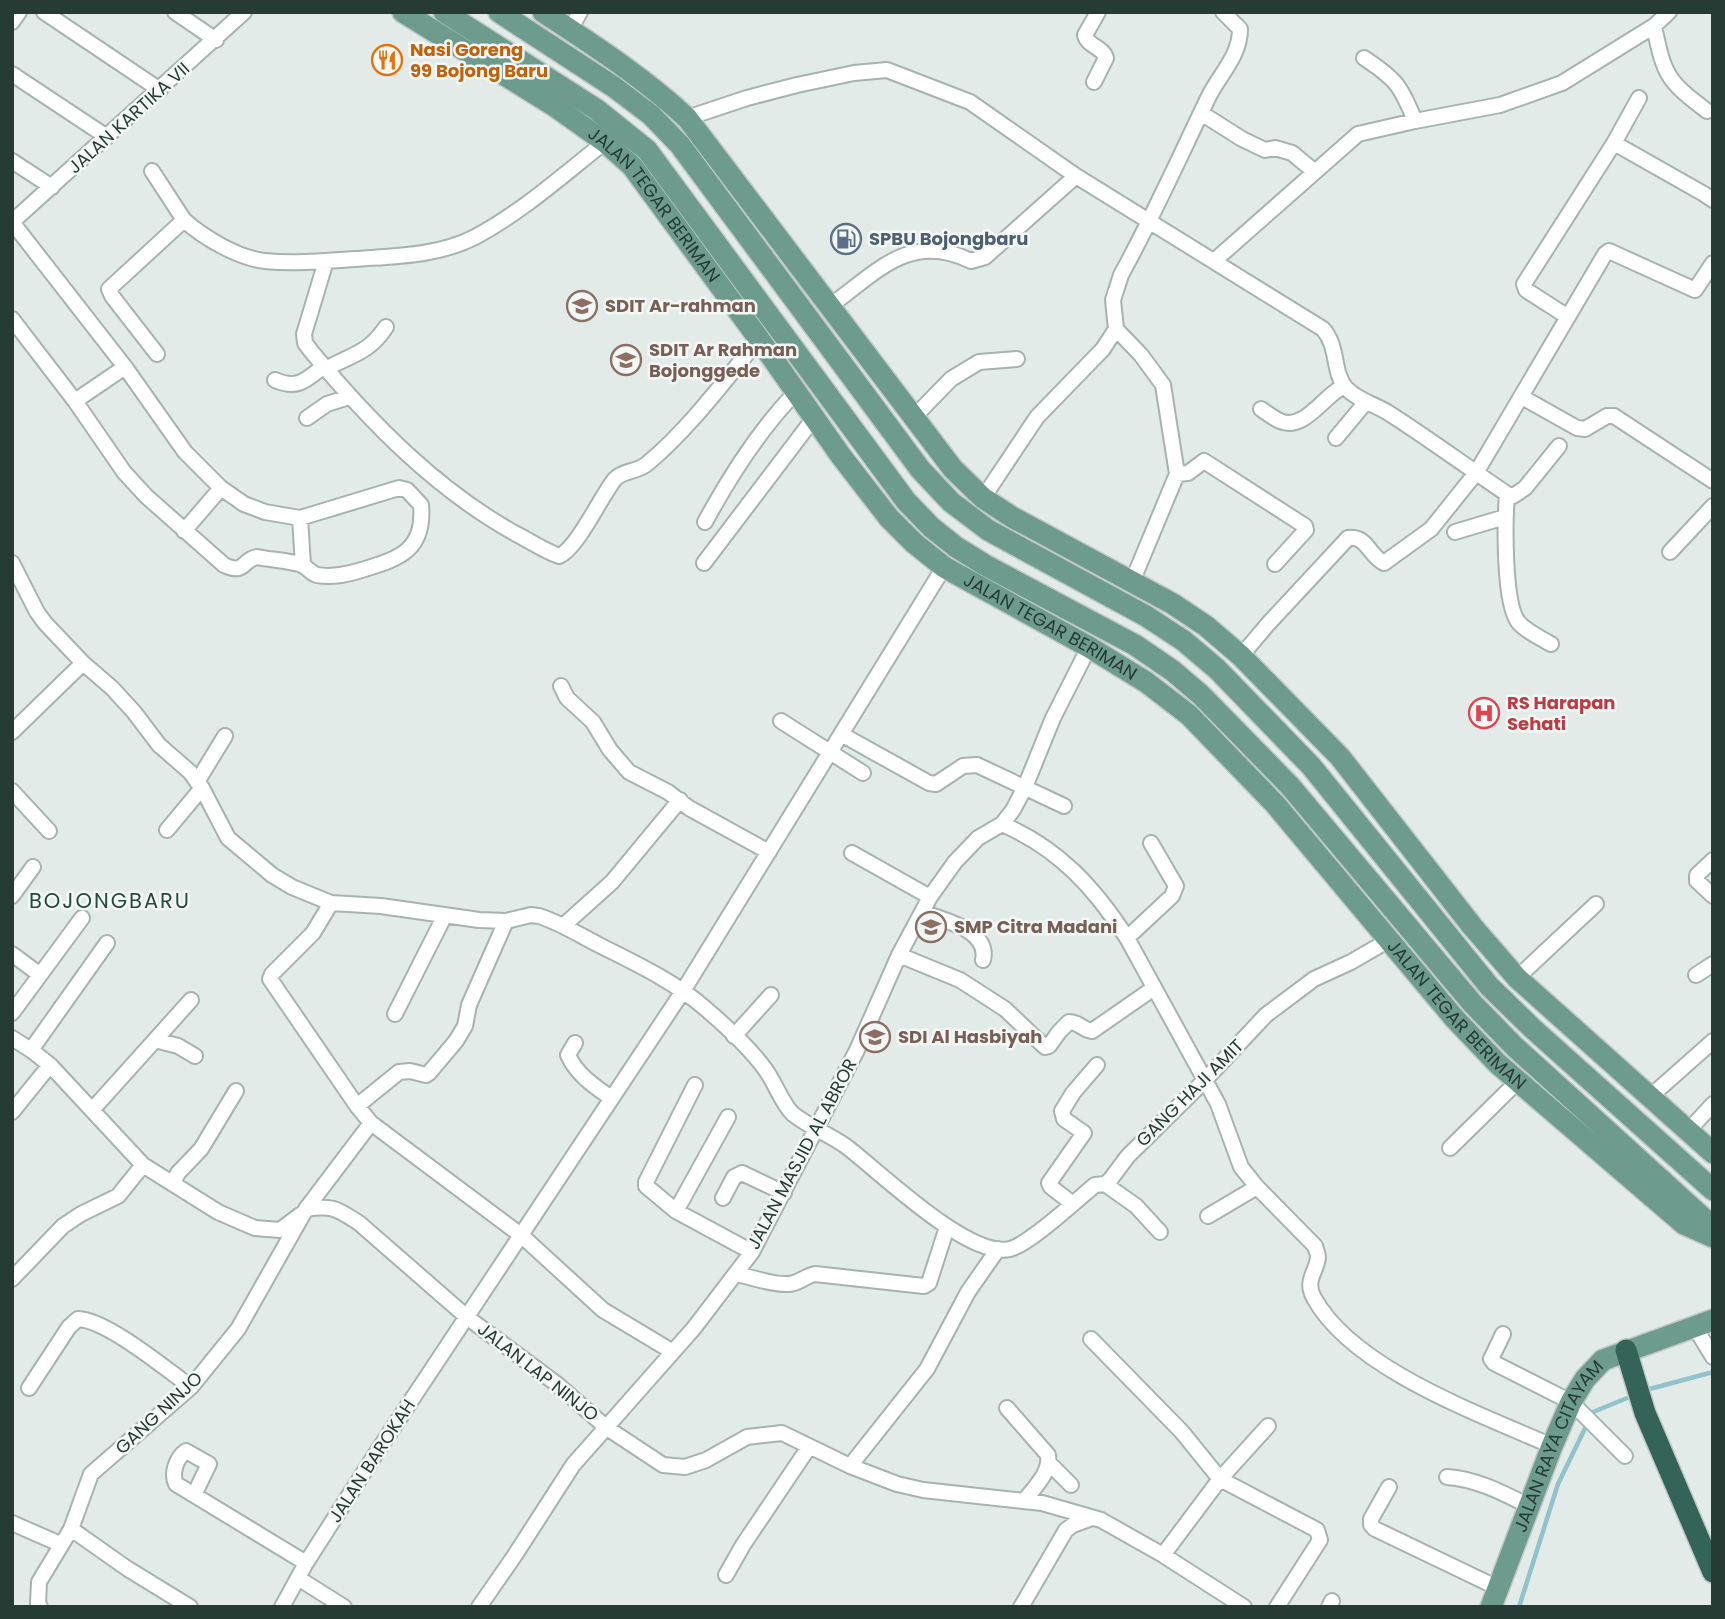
<svg xmlns="http://www.w3.org/2000/svg" width="1725" height="1619" font-family="Poppins,sans-serif">
<rect width="100%" height="100%" fill="#e3ebe8"/>
<g fill="none" stroke-linecap="round" stroke-linejoin="round">
<path stroke="#91c3ca" stroke-width="4.5" d="M1646,1390L1713,1372
M1519,1607L1558,1484L1593,1412L1632,1396"/>
<g stroke="#a6b3ae" stroke-width="18">
<path id="street" d="M44,12L160,90
M175,12L216,40
M12,22L19,12
M1654,26C1664,75 1667,81 1707,111
M570,30L580,12
M1364,58C1396,79 1401,86 1415,121
M12,74L107,137
M1094,82L1106,58C1103,47 1087,46 1085,35L1098,12
M1639,98L1614,143L1704,194L1713,200
M1201,113L1242,139L1265,150L1275,148L1292,153L1315,172
M687,118L747,98L797,85L854,73L887,70L970,102L1076,176L1323,329C1339,347 1332,372 1346,388C1357,400 1374,404 1387,412C1428,438 1467,467 1507,494L1513,496L1525,488L1559,446
M12,161L52,187
M152,171L184,220C204,238 238,258 265,261C294,264 326,261 355,259C396,256 438,256 475,237C522,212 563,175 605,142
M12,222L244,12
M326,261L304,334L305,343L311,351C370,422 438,492 520,536C533,543 545,551 559,556C577,549 601,496 615,479C623,470 639,472 648,463C689,429 725,380 759,339
M1214,261L1358,134L1415,121L1500,105L1562,83L1654,26L1669,12
M830,306C877,272 910,231 971,261L985,257L1076,176
M1568,317L1526,290L1524,284L1614,143
M12,319L75,401L124,472L146,496L224,565C246,575 241,560 257,557C271,560 286,560 299,564C307,566 310,573 317,575C333,578 349,574 365,569C401,558 425,549 421,505L407,490L399,488L300,518L265,512L244,504L221,488L185,452L125,367L12,222
M1116,329L1141,355L1163,385L1177,474L1188,473L1204,461L1305,526L1306,530L1275,564
M157,354L112,296L109,289L184,220
M326,369C352,354 368,354 386,327
M275,380C298,390 306,380 324,366
M1522,397L1577,428L1585,429L1607,416H1614L1713,481
M75,401L125,367
M1261,409C1267,413 1273,418 1280,421C1304,432 1324,395 1344,386
M915,416L951,379L979,362L1017,359
M307,418L327,404L349,397
M1336,438L1366,402
M1507,494C1505,519 1503,605 1519,623C1527,632 1541,638 1551,644
M983,498L1037,417L1103,349L1116,329L1113,300L1121,275C1153,217 1180,156 1209,96C1220,74 1240,56 1240,29L1223,12
M300,518L303,565
M705,522C730,476 759,430 796,392
M184,531L221,488
M1455,532L1505,517
M1670,552L1713,506
M12,563L37,612L45,623L83,663L112,688L134,712L159,745L190,772L202,788L228,838L272,875L292,887L331,903L381,906L479,920L506,921L531,915L539,916C561,923 581,936 601,946C637,964 675,982 706,1009C727,1027 749,1047 765,1069C775,1082 782,1104 793,1114C809,1127 831,1135 847,1147C881,1173 969,1259 1010,1249C1030,1244 1078,1199 1095,1185L1105,1184L1110,1180L1128,1156L1204,1081L1266,1015L1314,979L1351,962L1389,940
M704,563L814,418
M1132,582L1177,474
M1241,656L1268,624L1348,538C1367,535 1369,556 1384,563L1431,529L1476,473L1605,254L1609,251L1695,290L1713,263
M561,686L567,698L593,722L610,750L629,772L668,792L689,808L769,852
M781,721L863,773
M12,732L83,663
M841,734L929,783L936,784L963,766L977,765L1064,806
M197,782L225,736
M12,791L49,831
M1002,824C1058,848 1094,887 1127,938L1218,1104L1241,1167L1257,1187L1315,1246C1316,1250 1318,1253 1318,1257C1317,1272 1304,1280 1314,1298C1353,1369 1480,1414 1552,1446
M167,830L202,788
M852,853L930,897
M1713,860L1697,875V881L1713,896
M12,896L33,867
M331,903L313,933L272,974L270,979L357,1106L371,1123L522,1236L603,1310L673,1352
M922,912C943,920 990,930 983,960
M563,926L612,882L680,800
M1127,938L1172,896L1176,886L1151,843
M12,954L39,974
M899,955L960,980L1005,1009L1045,1047L1049,1046L1059,1032L1069,1022C1079,1022 1083,1030 1092,1031L1154,988
M1696,975L1713,964
M1517,978L1596,904
M12,1013L82,918
M395,1014L445,915
M734,1036L771,995
M12,1038L31,1050L50,1065L143,1165L218,1212L255,1228L280,1230L300,1215
M155,1040L178,1046L195,1056
M575,1043L568,1055C577,1075 594,1086 611,1098
M31,1050L107,943
M695,1085L646,1182V1186L676,1211L752,1252
M1651,1096L1713,1041
M357,1106L399,1072L410,1071L426,1075L429,1073L456,1041L465,1026L469,1005L506,921
M93,1109L191,1000
M12,1112L50,1065
M1689,1130L1713,1104
M1450,1148L1517,1082
M173,1183L178,1173L201,1149L236,1091
M1105,1184L1136,1206L1160,1232
M723,1198L734,1177L742,1173L784,1193
M1073,1204L1051,1187L1049,1183L1084,1133L1064,1119L1062,1111L1073,1093L1097,1065
M306,1209C333,1205 337,1209 359,1223L468,1318L558,1385L607,1428L663,1465L685,1467L706,1460L747,1437L782,1433L850,1466L897,1484L923,1490L1042,1503L1101,1520L1163,1555L1244,1607
M676,1211L728,1117
M1208,1216L1257,1187
M736,1274C752,1277 772,1285 788,1284C798,1284 805,1276 815,1274L924,1286L929,1283L947,1227
M12,1279L63,1226L81,1214L118,1196L143,1165
M1694,1326L1713,1357
M1503,1334L1491,1359L1494,1363L1571,1402L1625,1456
M1091,1339L1182,1432L1220,1479L1317,1530L1320,1540L1277,1607
M29,1388L69,1327L78,1319C107,1320 166,1369 191,1387
M1007,1408L1048,1455C1051,1472 1034,1488 1024,1501
M1049,1463L1071,1485
M850,1466L927,1369L968,1292L998,1249
M1447,1477C1477,1479 1503,1493 1529,1506
M1389,1487L1371,1519V1525L1375,1529L1498,1588
M194,1495L209,1464L186,1451C176,1458 171,1474 176,1484L306,1563
M12,1523L60,1544
M71,1529L128,1569L190,1607
M1163,1555L1220,1479L1268,1426
M726,1575L743,1545L809,1447
M298,1578L344,1607
M40,1607L38,1604L39,1582L71,1529L91,1474L191,1387L238,1329L306,1209L371,1123
M282,1607L306,1563L375,1455L683,991L944,567
M479,1607L515,1555L573,1465L694,1328L752,1252L857,1050L899,955L930,897L955,862L978,838L1002,824L1013,810L1025,787L1053,718L1089,647
M1021,1607L1066,1530L1073,1525L1092,1518
M1329,1607L1332,1601"/>
</g>
<g stroke="#c2c8c6" stroke-width="24">
<g id="primary">
<path id="s1" d="M403,12L553,105L605,142L632,166L759,339L841,456L889,518L914,543L944,567L1089,647L1146,682L1189,715L1275,804L1455,1019L1498,1064L1684,1224L1713,1237"/>
<path d="M444,12L596,109L647,150L906,501L931,527L956,547L985,565L1135,645L1173,671L1201,695L1290,786L1472,1003L1515,1047L1713,1227"/>
<path d="M499,12L614,87L651,115L680,145L920,469L951,502L988,530L1146,616L1184,641L1217,669L1311,766L1489,986L1532,1028L1713,1190"/>
<path d="M543,12C593,45 643,77 687,118L953,469L983,498L1012,517L1173,604L1206,626L1241,656L1340,757L1472,926L1517,978L1713,1153"/>
<path id="s2" d="M1491,1607L1552,1446L1571,1402L1585,1379L1603,1360L1713,1320"/>
</g>
</g>
<g stroke="#c2c8c6" stroke-width="24">
<path id="highway" d="M1626,1350L1645,1413L1713,1572"/>
</g>
<use href="#street" stroke="#fff" stroke-width="14"/>
<use href="#primary" stroke="#6d9c8e" stroke-width="21"/>
<use href="#highway" stroke="#346458" stroke-width="21"/>
</g>
<defs>
<g id="restaurant-ring" transform="scale(1.575)"><circle r="9.5" fill="#f3f8f6" stroke="#e8710a" stroke-width="1.5"/><path d="M-5-6h1v4h1v-4h1v4h1v-4h1v5L-1.5 .5V6h-2V.5L-5-1ZM5-6V6H3V1.5H1.5Q1.5-4 5-6Z" fill="#e8710a"/></g>
<g id="fuel-ring" transform="scale(1.575)"><circle r="9.5" fill="#f3f8f6" stroke="#5c6f8a" stroke-width="1.5"/><path d="M-5.5-6h7V0h2V4h1.3V-2.5L3-4.5l.8-.8L6-3V5H2.5V1h-1V6h-7ZM-4.2-4.7v3.2H.2V-4.7Z" fill="#5c6f8a"/></g>
<g id="school-ring" transform="scale(1.575)"><circle r="9.5" fill="#f3f8f6" stroke="#8d6e63" stroke-width="1.5"/><path d="M0-5L7-2L0 1L-7-2ZM-4 1L0 2.5L4 1V4Q0 6-4 4Z" fill="#8d6e63"/></g>
<g id="hospital-ring" transform="scale(1.575)"><circle r="9.5" fill="#f3f8f6" stroke="#e0444e" stroke-width="1.5"/><path d="M-5-5h3v3.5h4V-5h3V5h-3V1.5h-4V5h-3Z" fill="#e0444e"/></g>
</defs>
<g fill-rule="evenodd">
<use href="#restaurant-ring" x="387" y="60"/>
<use href="#fuel-ring" x="846" y="239"/>
<use href="#school-ring" x="582" y="306"/>
<use href="#school-ring" x="626" y="360"/>
<use href="#hospital-ring" x="1484" y="713"/>
<use href="#school-ring" x="931" y="927"/>
<use href="#school-ring" x="875" y="1037"/>
</g>
<g text-anchor="middle" stroke-width="5" stroke-linejoin="round" paint-order="stroke">
<g font-size="18" font-weight="bold" fill="#c56008" stroke="#f3f8f6" text-anchor="start">
<text x="410" y="56">Nasi Goreng<tspan x="410" dy="21">99 Bojong Baru</tspan></text>
</g>
<g font-size="18" fill="#253b34" stroke="#f3f8f6">
<text transform="translate(129 118) rotate(-42)" y="6">JALAN KARTIKA VII</text>
<text dy="6" stroke="none"><textPath href="#s1" startOffset="320">JALAN TEGAR BERIMAN</textPath></text>
<text dy="6" stroke="none"><textPath href="#s1" startOffset="908">JALAN TEGAR BERIMAN</textPath></text>
<text dy="6" stroke="none"><textPath href="#s1" startOffset="1475">JALAN TEGAR BERIMAN</textPath></text>
<text transform="translate(1190 1093) rotate(-45)" y="6">GANG HAJI AMIT</text>
<text transform="translate(802 1154) rotate(-62)" y="6">JALAN MASJID AL ABROR</text>
<text transform="translate(538 1372) rotate(38)" y="6">JALAN LAP NINJO</text>
<text transform="translate(159 1413) rotate(-43)" y="6">GANG NINJO</text>
<text dy="6" stroke="none"><textPath href="#s2" startOffset="175">JALAN RAYA CITAYAM</textPath></text>
<text transform="translate(372 1461) rotate(-57)" y="6">JALAN BAROKAH</text>
</g>
<g font-size="18" font-weight="bold" fill="#4e5e75" stroke="#f3f8f6" text-anchor="start">
<text x="869" y="245">SPBU Bojongbaru</text>
</g>
<g font-size="18" font-weight="bold" fill="#785e54" stroke="#f3f8f6" text-anchor="start">
<text x="605" y="312">SDIT Ar-rahman</text>
<text x="649" y="356">SDIT Ar Rahman<tspan x="649" dy="21">Bojonggede</tspan></text>
<text x="954" y="933">SMP Citra Madani</text>
<text x="898" y="1043">SDI Al Hasbiyah</text>
</g>
<g font-size="18" font-weight="bold" fill="#be3a42" stroke="#f3f8f6" text-anchor="start">
<text x="1507" y="709">RS Harapan<tspan x="1507" dy="21">Sehati</tspan></text>
</g>
<g font-size="21" letter-spacing="2" fill="#234b40" stroke="#f3f8f6">
<text x="110" y="908">BOJONGBARU</text>
</g>
</g>
<rect width="1725" height="1619" fill="none" stroke="#253b34" stroke-width="28"/>
</svg>
